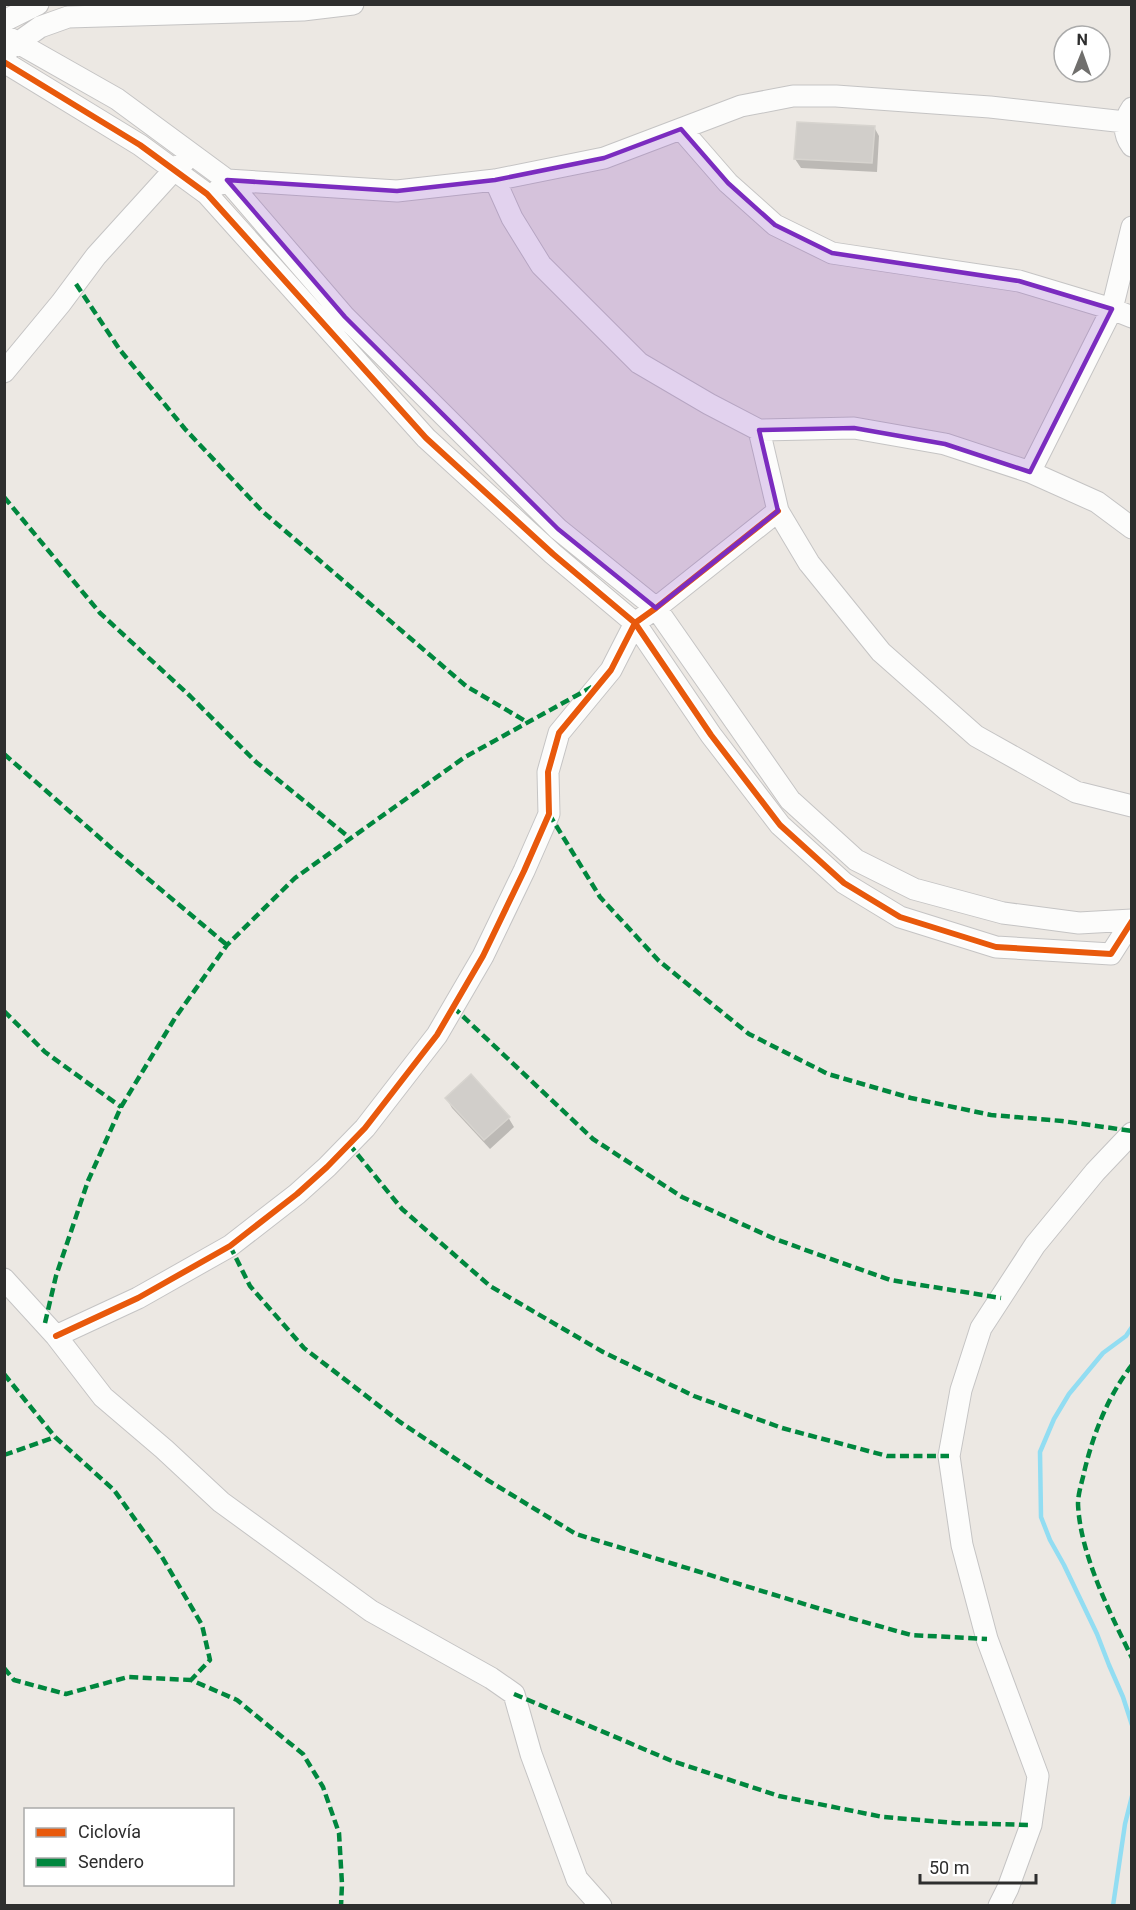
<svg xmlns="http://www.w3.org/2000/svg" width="1136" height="1910" font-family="Roboto,sans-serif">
<rect width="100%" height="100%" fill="#ece8e3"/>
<path fill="#0003" d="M874,127L879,136L877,172L801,168L795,159Z
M447,1099L508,1117L514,1127L490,1149L452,1108Z"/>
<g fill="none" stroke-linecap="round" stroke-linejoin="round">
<path stroke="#92ddf2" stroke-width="4.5" d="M1132,1327L1126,1336L1103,1353L1069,1394L1054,1419L1040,1452L1041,1517L1050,1540L1064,1565L1097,1634L1109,1665L1123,1697L1132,1725
M1113,1906L1125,1824L1132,1796"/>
</g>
<path fill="#d1ceca" stroke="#d7d4cf" stroke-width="1.5" d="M797,122L875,126L872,163L794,159Z
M471,1074L510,1117L484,1140L445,1098Z"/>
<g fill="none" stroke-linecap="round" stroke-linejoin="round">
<g stroke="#c5c4c4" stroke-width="23">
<path id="minor" d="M4,21L38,4
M4,35L117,99L227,180L345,317L558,529L656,608L790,800L856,860L914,889L1003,913L1079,923L1132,920
M9,49L40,27L68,17L303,10L353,4
M4,62L140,145L207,194L426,438L553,554L635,623L711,735L780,825L844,883L900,917L996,947L1111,954L1132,921
M1132,108C1123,121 1123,134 1132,146
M681,129L728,183L775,225L832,253L1019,281L1112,309L1132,317
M495,180L512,218L541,265L639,363L709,404L759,430L854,428L945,444L1030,472L1097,502L1132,528
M221,184L227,180L397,191L495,180L604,158L741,106L793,96H836L990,107L1125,122
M4,372L61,303L96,256L174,170L185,161
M759,430L778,511L809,563L881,652L976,736L1076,792L1132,806
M1030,472L1112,309L1132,227
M4,1279L56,1336L103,1397L164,1449L221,1502L371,1611L491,1678L514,1694L531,1754L577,1879L601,1906
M56,1336L138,1298L230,1246L297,1194L327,1167L365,1128L437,1035L483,956L524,871L549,814L548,772L559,733L611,670L635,623L656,608L778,511
M999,1906L1008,1888L1031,1825L1038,1776L987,1639L962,1545L949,1456L961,1390L981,1328L1035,1245L1095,1172L1132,1133"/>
</g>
<use href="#minor" stroke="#fcfcfb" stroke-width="21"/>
<path stroke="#00873e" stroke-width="4.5" stroke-dasharray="9 4.5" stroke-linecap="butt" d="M76,284L120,350L185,429L262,511L466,686L527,722
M4,497L100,613L190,696L256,762L350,838
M4,754L116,852L227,945
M549,814L600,897L659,961L749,1034L828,1074L911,1098L991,1115L1062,1121L1132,1131
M453,1007L593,1139L682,1197L775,1239L890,1280L1001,1298
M4,1011L45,1052L121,1107
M349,1144L402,1209L490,1286L603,1352L694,1396L782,1428L887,1456H949
M230,1246L250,1286L304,1348L400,1422L489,1481L576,1534L850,1618L911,1635L987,1639
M45,1323L56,1276L88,1181L121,1107L175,1018L227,945L295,878L396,806L465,757L592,687
M1132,1365C1107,1397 1092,1437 1083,1477C1081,1485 1078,1495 1078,1504C1080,1554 1110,1613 1132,1658
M4,1374L55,1437L114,1490L162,1557L202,1625L210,1660L191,1680L237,1700L303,1754L323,1787L339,1833L342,1884L341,1906
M4,1455L55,1437
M4,1668L14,1680L66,1694L128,1677L191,1680
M514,1694L672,1761L779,1796L883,1817L955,1823L1031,1825"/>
<g stroke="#fff" stroke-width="10">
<path id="cycleway" d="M4,62L140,145L207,194L426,438L553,554L635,623L711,735L780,825L844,883L900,917L996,947L1111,954L1132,921
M56,1336L138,1298L230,1246L297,1194L327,1167L365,1128L437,1035L483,956L524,871L549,814L548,772L559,733L611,670L635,623L656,608L778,511"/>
</g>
<use href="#cycleway" stroke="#e8590c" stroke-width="6"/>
</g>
<path fill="#7b2cbf" fill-opacity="0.2" stroke="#7b2cbf" stroke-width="4.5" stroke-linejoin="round" d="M681,129L728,183L775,225L832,253L1019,281L1112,309L1030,472L945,444L854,428L759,430L778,511L656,608L558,529L345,317L227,180L397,191L495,180L604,158Z"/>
<rect width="1136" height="1910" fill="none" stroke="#2e2e2e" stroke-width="12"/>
<rect x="24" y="1808" width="210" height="78" fill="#ffffff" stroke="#ababab" stroke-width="1.5"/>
<rect x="36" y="1828" width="30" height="9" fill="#e8590c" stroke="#ababab" stroke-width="1.5"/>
<text x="78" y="1838" font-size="18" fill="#2e2e2e">Ciclovía</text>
<rect x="36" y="1858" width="30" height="9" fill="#00873e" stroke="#ababab" stroke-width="1.5"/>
<text x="78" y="1868" font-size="18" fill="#2e2e2e">Sendero</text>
<g transform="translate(1082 54) rotate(1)"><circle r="28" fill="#ffffff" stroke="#ababab" stroke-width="1.5"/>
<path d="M0-4.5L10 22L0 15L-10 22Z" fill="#706f6d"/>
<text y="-9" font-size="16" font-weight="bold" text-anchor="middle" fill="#2e2e2e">N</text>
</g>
<path d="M920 1874v9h116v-9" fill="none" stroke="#2e2e2e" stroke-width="3"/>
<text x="929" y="1874" font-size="18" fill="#2e2e2e" stroke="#ffffff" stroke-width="4.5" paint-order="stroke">50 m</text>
</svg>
